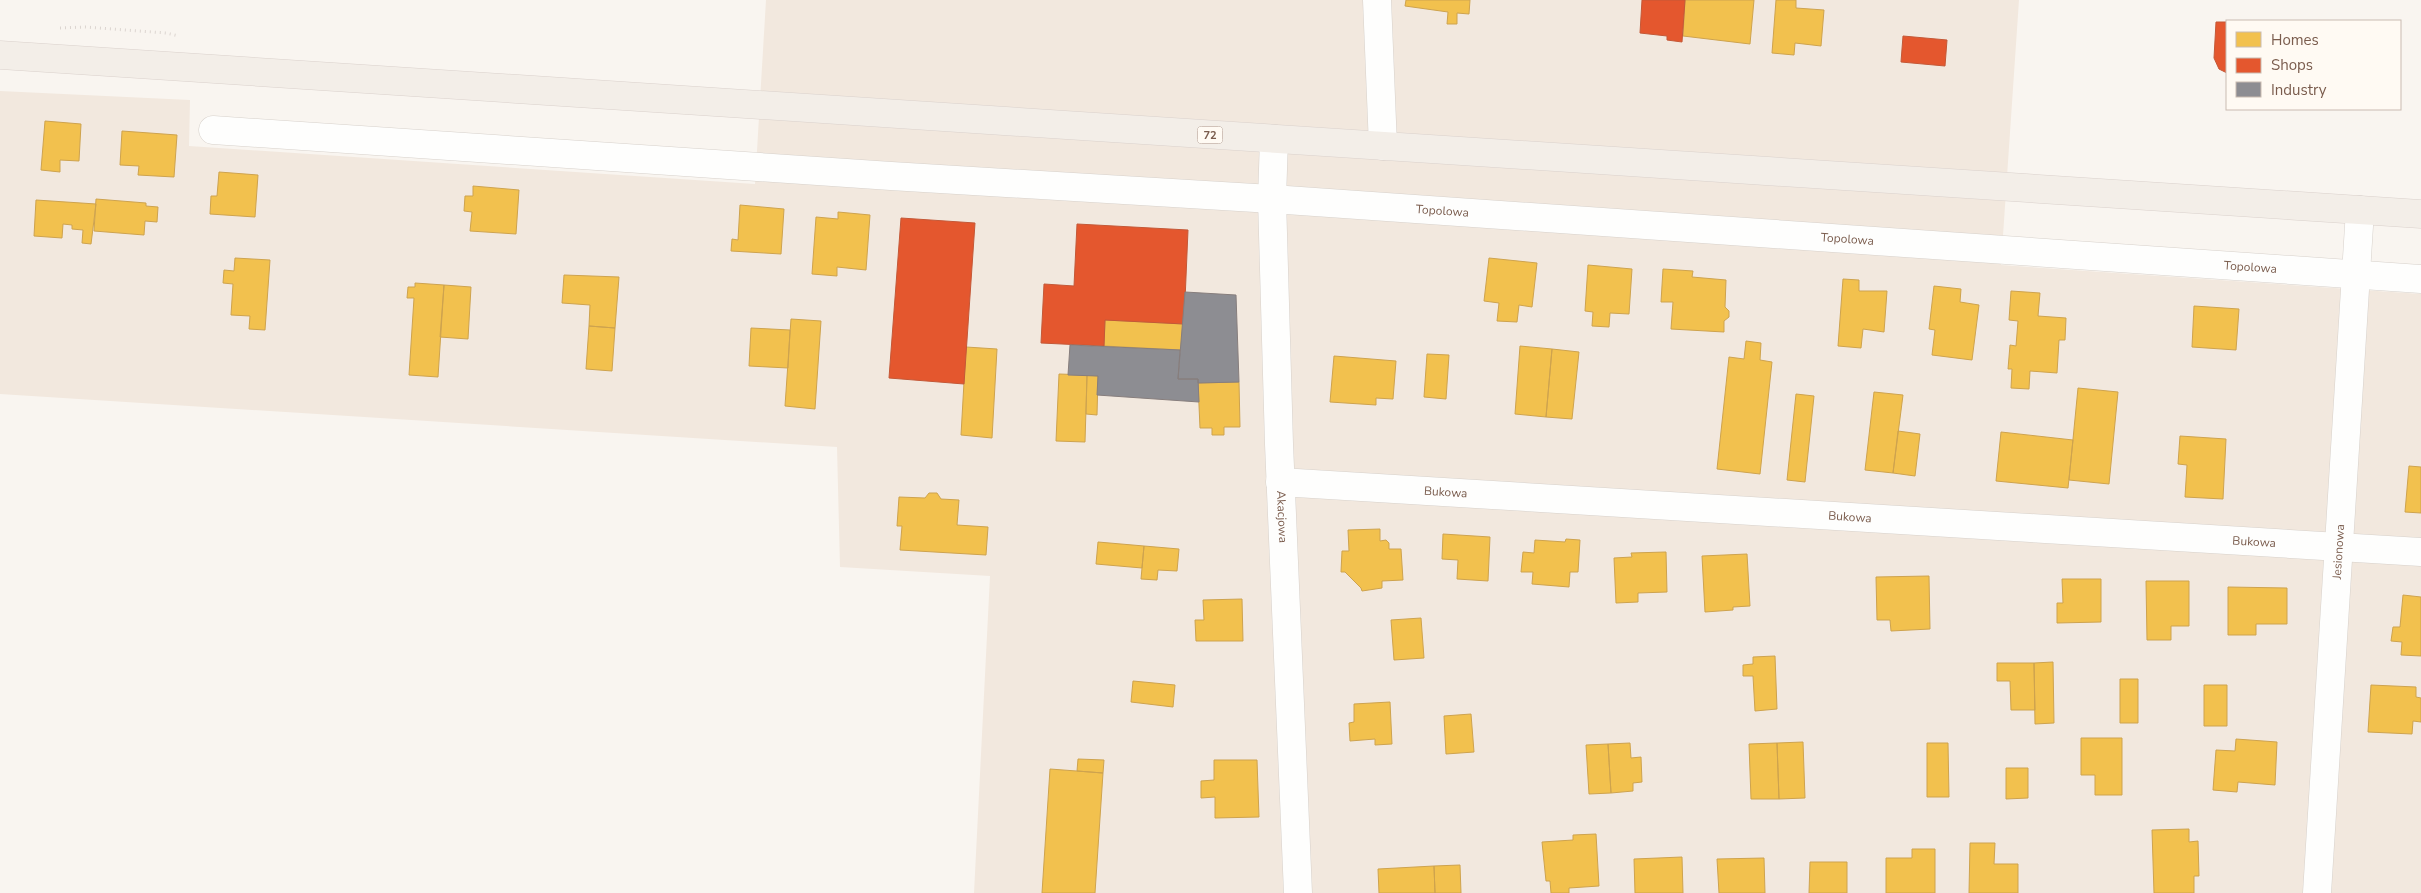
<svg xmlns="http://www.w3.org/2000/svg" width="2421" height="893" font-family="'Nunito Sans',sans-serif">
<rect width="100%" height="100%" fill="#f9f5f0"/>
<path fill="#f2e8de" d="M766,0H2019L2001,265L2421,294V893H974L990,576L840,567L837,447L0,394V91L190,100L189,146L755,184Z"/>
<path fill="#f2c14e" stroke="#cea34e" d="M1406,0H1470L1469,14L1457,13V24H1447L1448,12L1405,6Z
M1685,0H1754L1750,44L1683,36Z
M1776,0H1796V8L1824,10L1821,46L1795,43L1794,55L1772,53Z
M45,121L81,124L79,161L60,160V172L41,170Z
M122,131L177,135L174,177L138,175L139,166L120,165Z
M219,172L258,175L255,217L210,214L211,196H217Z
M473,186L519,190L516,234L470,231L472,212L464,211L465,196H473Z
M96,199L146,203V206L158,207L157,222L145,221L144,235L94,231Z
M36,200L96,204L91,244L82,243L83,230L72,229V225L63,224L62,238L34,236Z
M740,205L784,209L781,254L731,251L732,239L738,240Z
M838,212L870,215L866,270L837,267V276L812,274L816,217L838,219Z
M235,258L270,260L265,330L249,329L250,316L231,315L233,284L223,283L224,270L234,271Z
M1489,258L1537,263L1532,307L1519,305L1517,322L1497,321L1499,303L1484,301Z
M1588,265L1632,269L1629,314L1610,313L1609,327L1592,326L1593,312L1585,311Z
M1663,269L1693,271L1692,277L1726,280L1725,307L1729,311V317L1724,321V332L1671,329L1673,302H1661Z
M564,275L619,277L615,328L589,326L590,305L562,303Z
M1843,279L1859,280V291H1887L1884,332L1863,329L1861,348L1838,346Z
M415,283L444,285L438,377L409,375L414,298H407L408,287H415Z
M444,285L471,287L468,339L440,337Z
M1934,286L1961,289L1960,302L1979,305L1972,360L1932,355L1935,330L1929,329Z
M2011,291L2040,293L2038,316L2066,318L2065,340H2059L2057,373L2030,371L2029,389L2011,388L2012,369H2008L2010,345L2016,346L2018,321L2009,320Z
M2194,306L2239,309L2236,350L2192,347Z
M791,319L821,321L815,409L785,406Z
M1105,320L1184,324L1182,350L1104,346Z
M589,326L615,328L612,371L586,369Z
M751,328L790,330L788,368L749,366Z
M1746,341L1761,343L1760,360L1772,362L1760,474L1717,469L1729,357L1744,359Z
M1520,346L1552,349L1546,417L1515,414Z
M966,347L997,349L992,438L961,435Z
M1552,349L1579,352L1572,419L1546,417Z
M1427,354L1449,355L1446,399L1424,397Z
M1334,356L1396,361L1393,399L1376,398V405L1330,402Z
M1059,374L1087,375L1085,442L1056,441Z
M1087,375L1098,376L1097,415L1086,414Z
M1239,382L1240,427H1224V435H1212V428H1200L1198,383Z
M2078,388L2118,392L2109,484L2069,480Z
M1874,392L1903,395L1893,473L1865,470Z
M1796,394L1814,396L1805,482L1787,480Z
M1898,431L1920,434L1915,476L1893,473Z
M2001,432L2073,440L2068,488L1996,481Z
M2180,436L2226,439L2223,499L2185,497L2187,465L2178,464Z
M2409,466L2421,467V513L2405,512Z
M929,493H937L941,499L959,500L957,525L988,527L986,555L900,550L902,526H897L899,497L925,498Z
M1380,529V541L1386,540L1389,543V549H1401L1403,580L1382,581V588L1362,591L1361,588L1345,572H1341L1342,551H1349L1348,530Z
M1443,534L1490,537L1488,581L1457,579L1458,560L1442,559Z
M1566,539L1580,540L1578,572H1570L1569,587L1532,584L1533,572H1521L1523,552L1534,553L1535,540L1565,542Z
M1098,542L1144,546L1142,568L1096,564Z
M1144,546L1179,549L1177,571L1158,570L1157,580L1141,579Z
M1666,552L1667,592L1638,593V602L1616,603L1614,558L1632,557L1631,553Z
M1747,554L1750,606L1733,607V610L1705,612L1702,556Z
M1929,576L1930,629L1891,631L1890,620H1877L1876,577Z
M2062,579H2101V622L2057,623V603H2063Z
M2146,581H2189V626H2171V640H2147Z
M2228,587L2287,588V624H2256V635H2228Z
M2403,595L2421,597V656L2401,655L2402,642L2391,641L2393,627H2400Z
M1242,599L1243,641H1196L1195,620H1204L1203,600Z
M1421,618L1424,658L1394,660L1391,620Z
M1775,656L1777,709L1755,711L1753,676H1743V665L1753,664V657Z
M2053,662L2054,723L2035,724L2034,663Z
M1997,663H2034L2035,710H2011L2010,681H1997Z
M2120,679H2138V723H2120Z
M1133,681L1175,685L1173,707L1131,702Z
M2204,685H2227V726H2204Z
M2371,685L2416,687V697L2421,698V722L2413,721L2412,734L2368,732Z
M1390,702L1392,744L1375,745V739L1350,741L1349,723L1354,722V704Z
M1471,714L1474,752L1446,754L1444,716Z
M2081,738H2122V795H2095V775H2081Z
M2236,739L2277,742L2275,785L2238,782L2237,792L2213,790L2216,750L2235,751Z
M1803,742L1805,798L1779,799L1777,743Z
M1630,743L1631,758L1641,757L1642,782L1633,783V791L1611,793L1608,744Z
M1777,743L1779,799H1751L1749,744Z
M1927,743H1948L1949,797H1927Z
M1608,744L1611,793L1589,794L1586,745Z
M1078,759L1104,760L1103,773L1077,771Z
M1214,760H1257L1259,817L1215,818V797L1201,798V781L1214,780Z
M2006,768H2028V798L2006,799Z
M1050,769L1103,773L1095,893H1042Z
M2189,829V842L2198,841L2199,876H2194V893H2154L2152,830Z
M1596,834L1599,886L1569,888V893H1551L1550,881H1546L1542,842L1573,840V835Z
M1970,843H1995L1994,864H2018V893H1969Z
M1912,849H1935V893H1886V858H1912Z
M1682,857L1683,893H1635L1634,859Z
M1764,858L1765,893H1719L1717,859Z
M1810,862H1847V893H1809Z
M1460,865L1461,893H1435L1434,866Z
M1434,866L1435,893H1379L1378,869Z"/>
<path fill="#e4572e" stroke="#c45837" d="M1642,0H1685L1682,42L1667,40V36L1640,33Z
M2216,22H2227V73L2219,69L2214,58Z
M1903,36L1947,40L1945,66L1901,62Z
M901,218L975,223L964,384L889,378Z
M1077,224L1188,230L1184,324L1105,320L1104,346L1041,343L1044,284L1074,286Z"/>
<path fill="#8d8d92" stroke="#877e7d" d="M1185,292L1236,295L1239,382L1198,383V379H1178Z
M1070,345L1180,350L1178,379H1198L1199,402L1097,395L1098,376L1068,375Z"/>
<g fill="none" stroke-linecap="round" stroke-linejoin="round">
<g stroke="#d7d1cb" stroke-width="29">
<g id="minor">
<path d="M1377,0L1383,146"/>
<path id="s1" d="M213,130L891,176L1272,199L2421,279"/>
<path id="s2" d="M1274,139L1272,199L1279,444L1298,893"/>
<path id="s3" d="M1280,482L2421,552"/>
<path id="s4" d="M2317,893L2360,210"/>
</g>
</g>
<g stroke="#dad1cc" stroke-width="29">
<path id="major" d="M0,55L2421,214"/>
</g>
<path stroke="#dcd5d0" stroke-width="3" stroke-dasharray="1 4" stroke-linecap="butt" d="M60,28L85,27L166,33L179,36"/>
<use href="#minor" stroke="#fefefd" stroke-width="28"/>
<use href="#major" stroke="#f3eee8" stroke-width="28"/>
</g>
<g text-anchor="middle" stroke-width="5" stroke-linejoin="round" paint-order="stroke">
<rect fill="#fffaf3" stroke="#a28b7f" stroke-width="1" x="1197.5" y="126.5" width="25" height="17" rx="4"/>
<g font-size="11" font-weight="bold" fill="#7a5c4d">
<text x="1210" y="139">72</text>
</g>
<g font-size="12" fill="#7a5c4d" stroke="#fffaf3">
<text dy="4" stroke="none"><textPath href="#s1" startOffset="1232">Topolowa</textPath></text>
<text dy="4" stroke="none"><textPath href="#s1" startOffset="1638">Topolowa</textPath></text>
<text dy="4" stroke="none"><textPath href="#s1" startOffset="2042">Topolowa</textPath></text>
<text dy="4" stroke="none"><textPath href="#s3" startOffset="166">Bukowa</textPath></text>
<text dy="4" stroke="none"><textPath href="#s2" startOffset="378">Akacjowa</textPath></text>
<text dy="4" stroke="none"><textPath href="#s3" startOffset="571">Bukowa</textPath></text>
<text dy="4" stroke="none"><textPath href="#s3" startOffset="976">Bukowa</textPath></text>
<text dy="4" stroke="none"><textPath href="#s4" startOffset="342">Jesionowa</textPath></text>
</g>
</g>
<rect x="2226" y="20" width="175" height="90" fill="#fffaf3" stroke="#cabbb1"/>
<rect x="2236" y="32" width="25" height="15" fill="#f2c14e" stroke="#cabbb1"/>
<text x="2271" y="45" font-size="15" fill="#7a5c4d">Homes</text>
<rect x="2236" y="58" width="25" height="15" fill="#e4572e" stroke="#cabbb1"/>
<text x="2271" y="70" font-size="15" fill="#7a5c4d">Shops</text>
<rect x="2236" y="82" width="25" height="15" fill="#8d8d92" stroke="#cabbb1"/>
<text x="2271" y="95" font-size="15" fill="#7a5c4d">Industry</text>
</svg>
